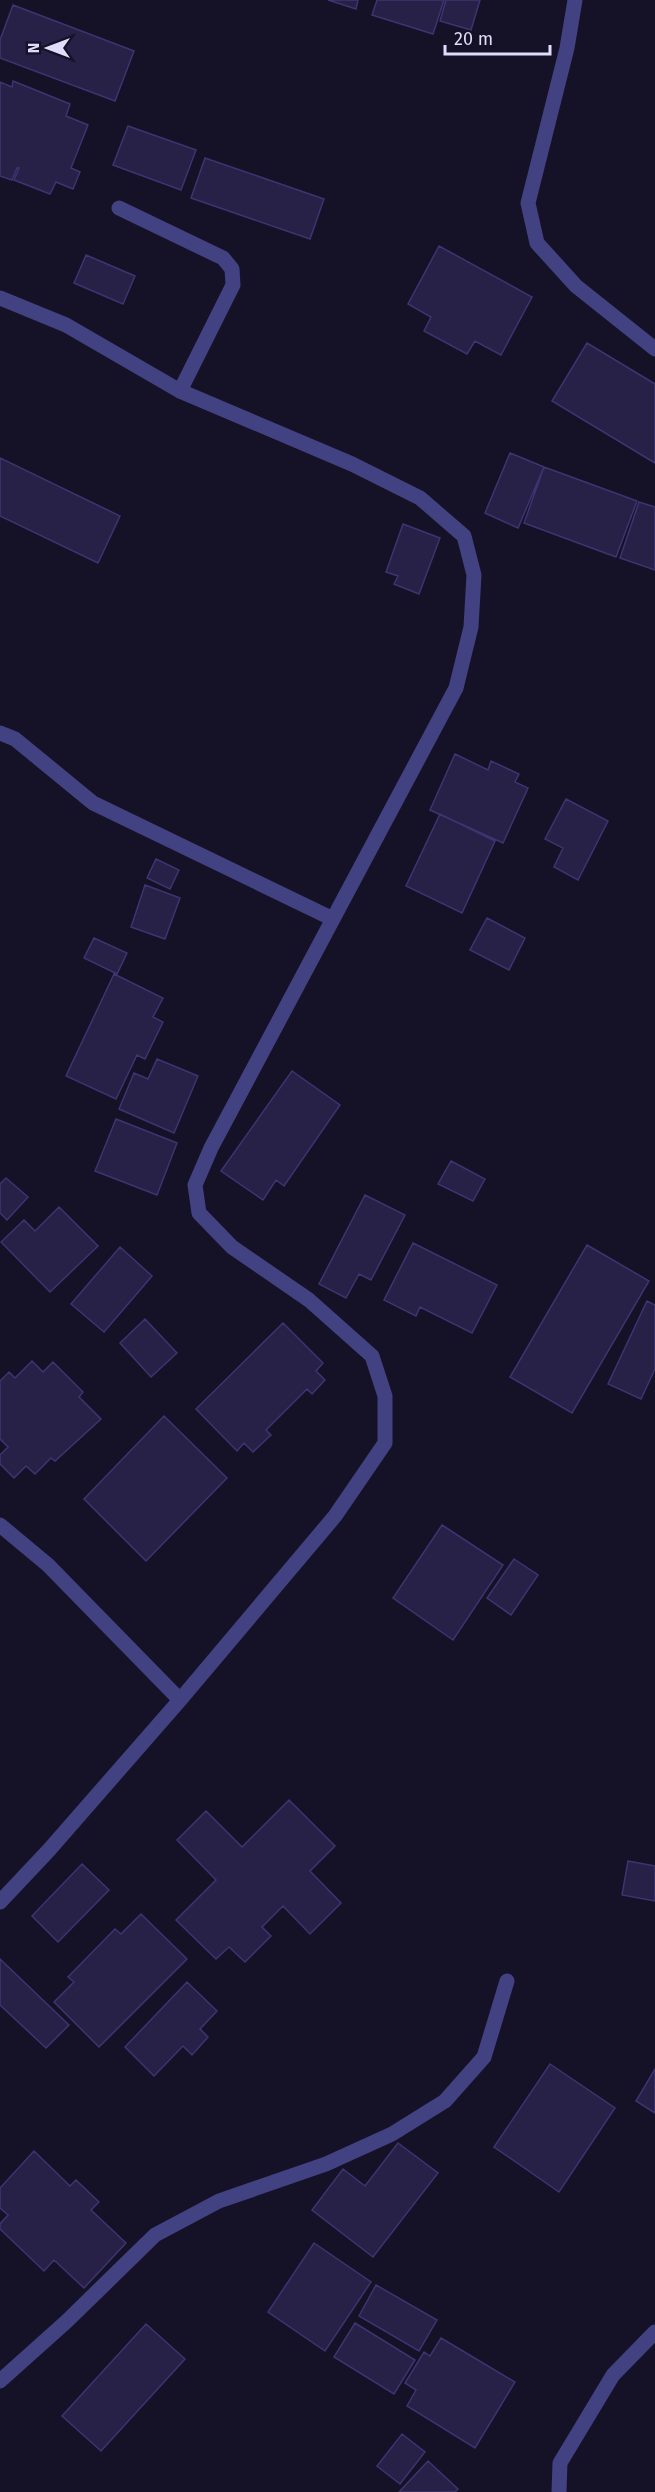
<svg xmlns="http://www.w3.org/2000/svg" width="655" height="2492" font-family="'Fira Sans',sans-serif">
<rect width="100%" height="100%" fill="#151227"/>
<path fill="#272047" stroke="#3e3471" stroke-width="1.5" d="M328,0H358L356,9Z
M377,0H444L433,34L372,15Z
M446,0H480L471,30L440,21Z
M13,5L134,51L115,101L0,58V40Z
M13,81L70,104L66,116L88,125L71,168L80,172L73,189L56,182L50,194L14,180L19,168H17L12,180L0,176V82L12,87Z
M128,126L196,150L181,190L113,165Z
M205,158L324,199L310,239L191,198Z
M439,246L532,297L501,355L475,341L467,354L424,331L431,317L408,304Z
M86,255L135,276L123,304L74,283Z
M587,343L655,384V463L552,401Z
M510,453L544,467L518,528L485,513Z
M0,458L120,516L98,563L0,516Z
M544,467L637,501L616,557L524,523Z
M639,502L655,507V570L620,558Z
M403,524L440,538L419,594L394,584L398,576L386,572Z
M455,754L488,770L491,761L519,774L515,782L528,788L503,843L430,810Z
M566,799L608,821L578,880L554,867L563,848L545,839Z
M440,814L495,841L462,913L406,886Z
M156,859L179,870L170,889L147,878Z
M145,885L180,898L165,939L131,927Z
M487,918L525,938L509,970L470,950Z
M94,938L127,953L117,974L84,958Z
M114,974L163,998L153,1017L163,1022L145,1059L137,1055L116,1099L66,1076Z
M157,1059L198,1076L174,1133L119,1109L134,1073L148,1079Z
M292,1071L340,1105L284,1186L276,1180L263,1200L221,1171Z
M116,1119L177,1143L157,1195L95,1171Z
M451,1161L485,1179L473,1201L438,1184Z
M6,1178L28,1197L7,1220L0,1213V1184Z
M365,1195L405,1215L371,1280L359,1274L346,1298L319,1284Z
M59,1207L98,1246L50,1292L1,1242L24,1220L35,1231Z
M413,1243L497,1285L472,1333L420,1307L416,1316L384,1300Z
M587,1245L649,1281L572,1413L510,1377Z
M120,1247L152,1276L104,1332L71,1304Z
M647,1301L655,1305V1369L641,1399L608,1384Z
M145,1319L177,1353L151,1377L120,1343Z
M283,1323L323,1363L316,1371L325,1380L312,1394L307,1389L266,1430L271,1435L253,1452L244,1443L237,1451L196,1409Z
M32,1361L43,1372L53,1362L83,1392L79,1397L101,1419L55,1461L51,1458L35,1474L26,1466L14,1478L0,1464V1455L8,1447L0,1439V1381L9,1372L15,1378Z
M164,1416L227,1478L146,1561L84,1499Z
M442,1525L503,1565L453,1640L393,1598Z
M514,1559L538,1575L511,1615L487,1598Z
M289,1800L335,1846L310,1871L341,1903L310,1934L283,1906L262,1927L271,1936L245,1962L229,1947L216,1959L176,1920L216,1880L177,1840L206,1811L242,1847Z
M628,1861L655,1866V1901L622,1895Z
M82,1864L109,1890L58,1942L32,1916Z
M141,1914L187,1959L99,2047L54,2002L74,1982L68,1977L115,1929L121,1934Z
M0,1959L69,2025L46,2048L0,2005Z
M187,1982L217,2011L200,2029L208,2037L192,2055L183,2046L154,2076L125,2047Z
M550,2064L615,2108L559,2192L494,2147Z
M655,2069V2113L636,2101Z
M398,2143L438,2173L373,2257L312,2210L343,2169L365,2186Z
M34,2151L70,2186L76,2180L99,2202L91,2210L126,2243L84,2288L54,2260L44,2271L0,2229V2224L8,2215L0,2208V2188Z
M314,2243L371,2282L325,2351L268,2312Z
M376,2285L437,2320L419,2351L359,2316Z
M355,2323L415,2360L394,2394L334,2357Z
M146,2324L185,2359L101,2451L62,2416Z
M441,2338L515,2382L475,2448L407,2406L416,2390L405,2383L424,2352L430,2356Z
M402,2434L425,2452L400,2484L377,2466Z
M428,2461L458,2489L455,2492H399Z"/>
<g fill="none" stroke-linecap="round" stroke-linejoin="round">
<path stroke="#424182" stroke-width="15" d="M119,208L223,258L232,269L233,285L180,391"/>
<path stroke="#424182" stroke-width="15" d="M575,0L567,48L528,203L537,243L576,286L655,349
M0,298L66,325L180,391L352,464L420,498L464,536L474,575L471,627L456,688L211,1148L195,1185L199,1213L232,1247L309,1300L372,1356L385,1396V1443L335,1516L180,1700L49,1850L0,1902
M0,733L15,739L93,803L333,919
M0,1525L48,1565L180,1700
M0,2381L67,2321L155,2235L219,2201L326,2164L392,2134L445,2101L484,2057L507,1981
M559,2492L560,2463L613,2375L655,2332"/>
</g>
<g transform="translate(48 48) rotate(270)" stroke="#151227" stroke-width="4.5" paint-order="stroke">
<path d="M0-4.5L10 22L0 15L-10 22Z" fill="#dfdcfc"/>
<text y="-9" font-size="16" font-weight="bold" text-anchor="middle" fill="#dfdcfc">N</text>
</g>
<path d="M445 45v9h105v-9" fill="none" stroke="#dfdcfc" stroke-width="3"/>
<text x="454" y="45" font-size="18" fill="#dfdcfc" stroke="#151227" stroke-width="4.5" paint-order="stroke">20 m</text>
</svg>
